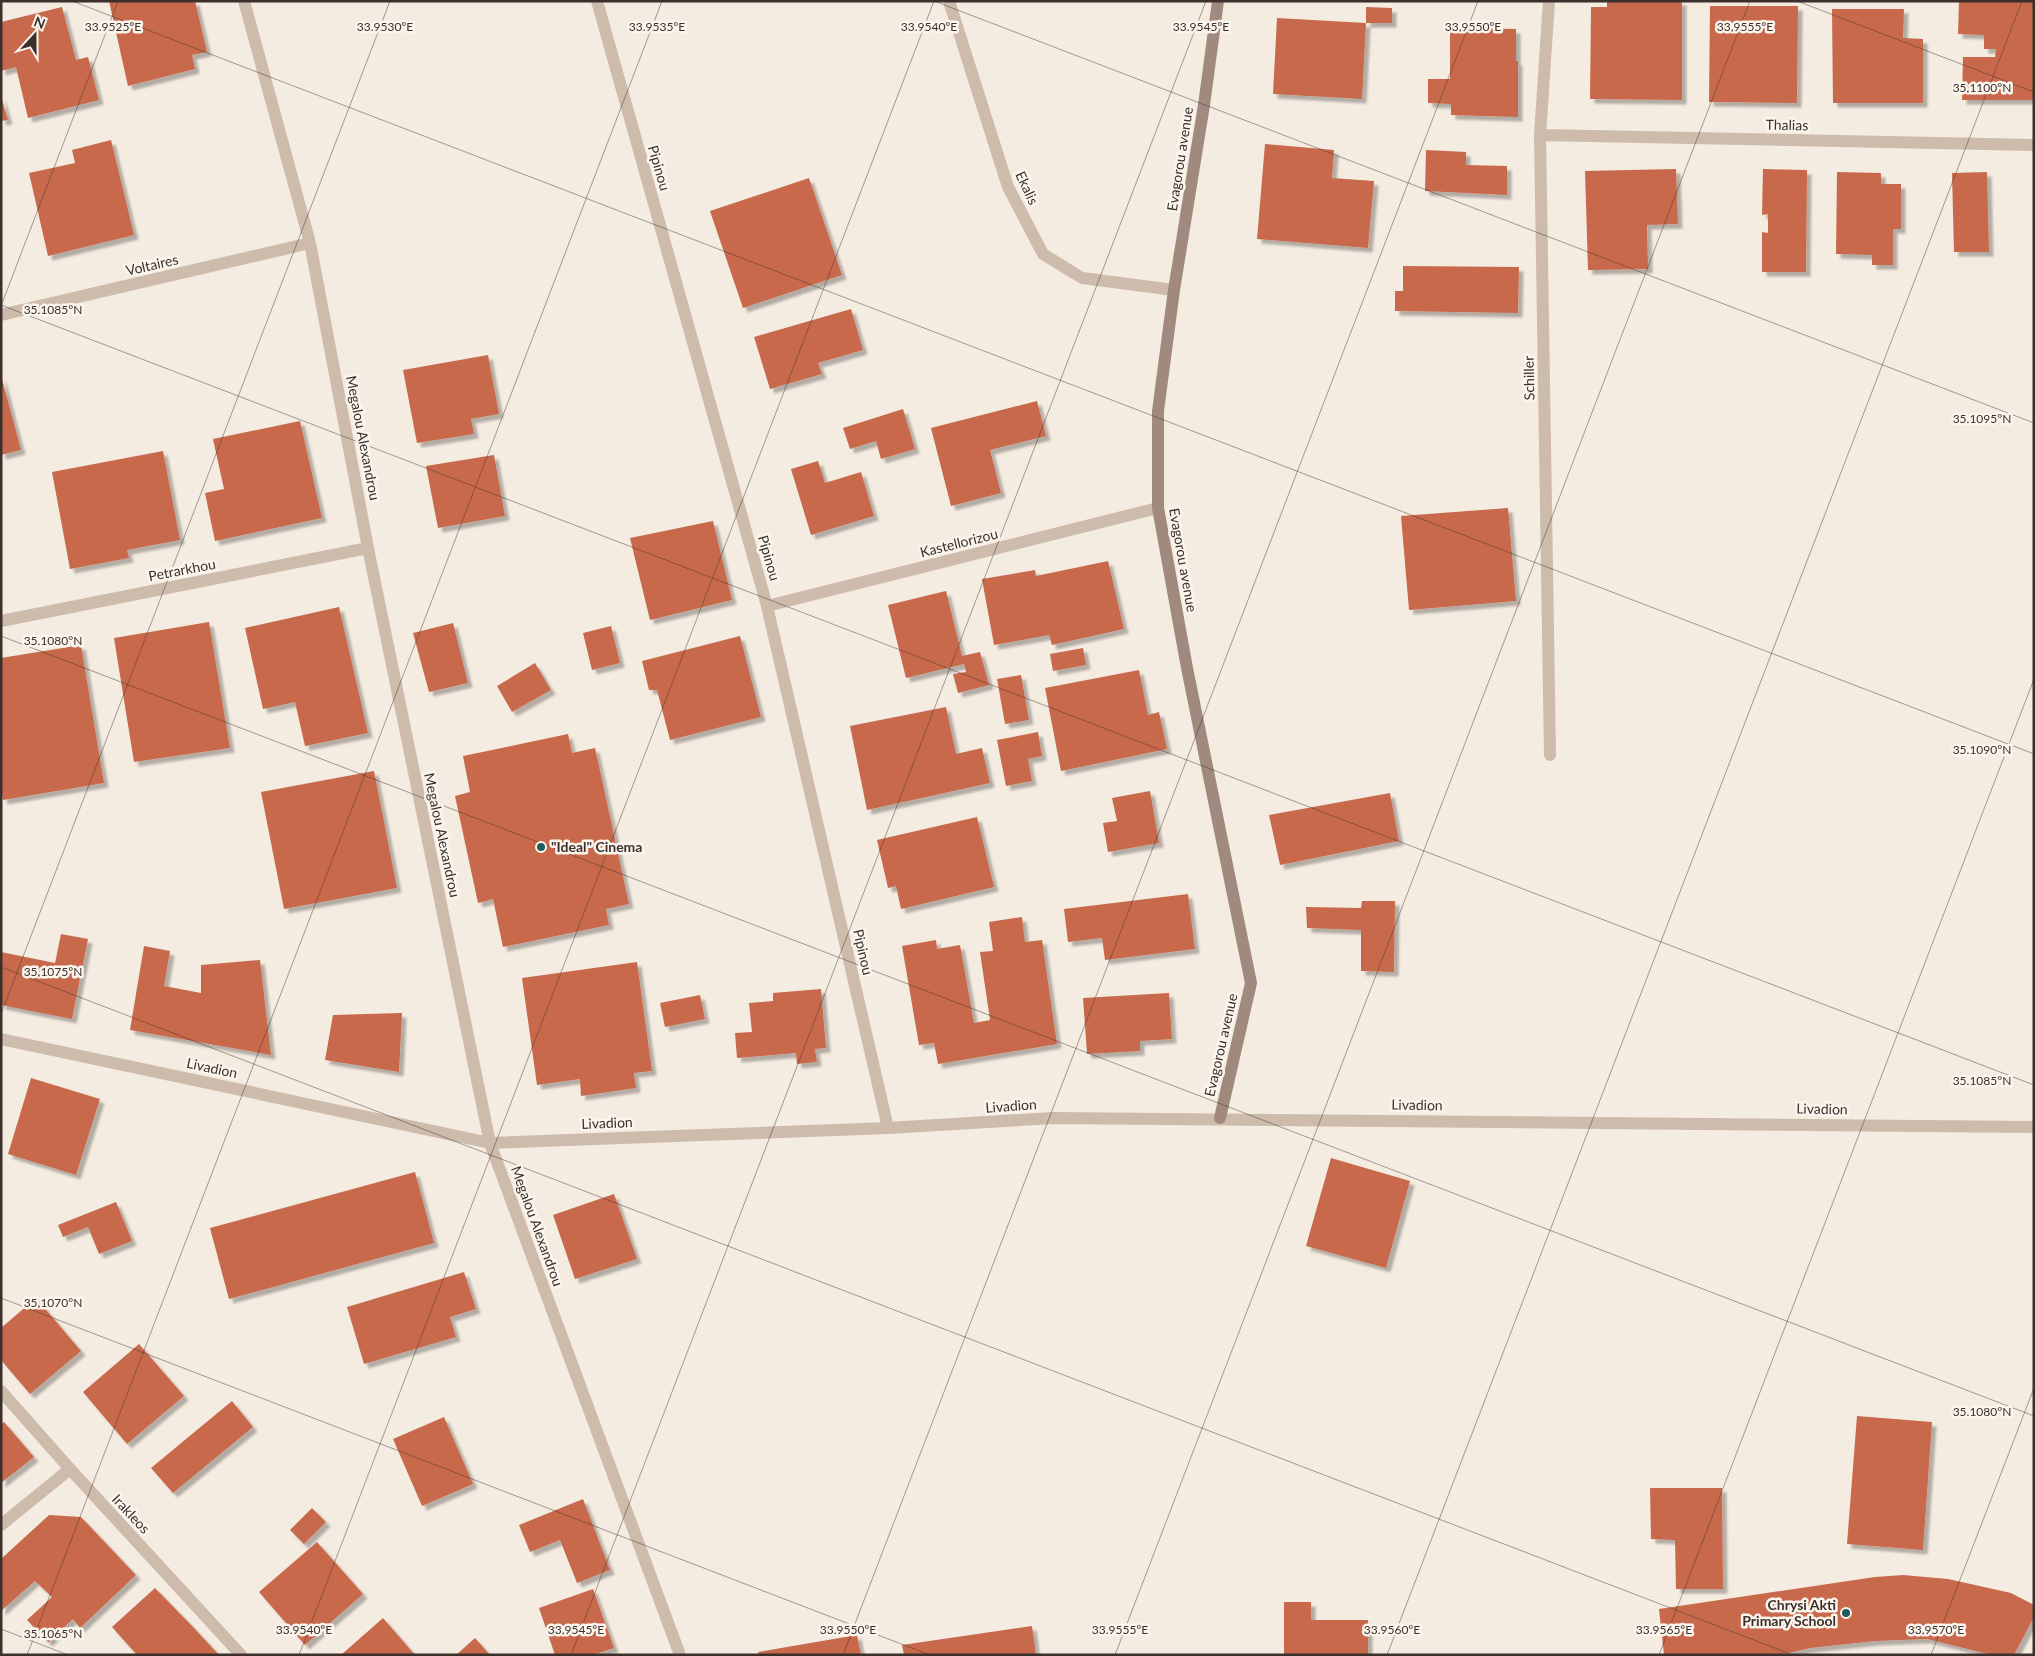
<svg xmlns="http://www.w3.org/2000/svg" width="2035" height="1656" font-family="Lato,sans-serif">
<defs>
<filter id="shadow"><feDropShadow dx="4.5" dy="4.5" stdDeviation="1" flood-color="#0004"/></filter>
</defs>
<rect width="100%" height="100%" fill="#f4ebe1"/>
<path fill="#c8694b" filter="url(#shadow)" d="M109,1H195L207,52L192,55L195,69L128,86Z
M1607,1H1682V100L1590,99L1591,7H1607Z
M1959,1H2034V100H1962L1963,57H1995L1996,49H1984V35L1958,34Z
M1710,6H1798L1797,103L1709,102Z
M62,7L76,60L88,57L99,100L28,118L16,67L1,71V22Z
M1366,7L1392,8V23H1366L1362,99L1273,94L1277,18L1366,23Z
M1832,9H1904L1903,38L1923,39V103H1833Z
M1450,28L1516,29V61H1518V117L1451,115V104L1428,103V79H1450Z
M1,96L8,120L1,121Z
M111,140L134,235L48,256L29,173L75,163L72,150Z
M1265,144L1334,150L1332,178L1374,181L1368,248L1257,239Z
M1426,150L1466,152V165L1507,166V195L1425,191Z
M1676,169L1678,224L1647,225L1648,269L1588,270L1585,171Z
M1763,169L1807,170L1806,272H1762V232L1768,233V214L1762,215Z
M1837,172L1881,173V184H1901V229H1893V265H1872V255L1836,254Z
M1987,172L1989,252H1954L1952,173Z
M809,178L842,275L743,308L710,211Z
M1403,266L1519,267L1518,313L1395,311V291H1403Z
M851,309L863,350L818,363L822,374L770,389L754,337Z
M488,355L499,414L471,419L474,434L417,443L403,370Z
M1,375L21,450L1,455Z
M1037,401L1046,436L990,450L1001,493L951,506L931,428Z
M903,409L915,449L881,459L876,441L850,449L843,428Z
M300,421L322,518L215,541L205,493L224,489L213,439Z
M163,451L180,540L127,550L129,558L70,569L52,472Z
M494,455L505,516L438,528L426,466Z
M818,461L825,483L861,472L874,516L811,535L791,469Z
M1508,508L1516,601L1409,610L1401,516Z
M713,521L732,600L650,620L630,538Z
M1108,561L1124,629L1052,645L1049,635L994,645L982,579L1035,570L1036,576Z
M946,591L962,656L980,652L989,685L958,693L953,674L966,672L964,664L906,678L888,605Z
M339,607L368,733L305,746L295,702L263,709L245,628Z
M209,622L230,748L134,762L114,638Z
M453,623L468,683L429,692L413,633Z
M611,626L620,663L592,670L583,633Z
M740,636L761,717L670,740L657,690H649L642,661Z
M81,645L104,783L3,800L1,789V658Z
M1083,648L1086,665L1053,671L1050,654Z
M535,663L551,690L512,712L497,686Z
M1139,670L1148,715L1159,712L1167,749L1061,771L1045,688Z
M1021,675L1029,720L1005,724L997,679Z
M946,707L956,754L982,748L990,783L867,810L850,726Z
M1038,732L1042,756L1028,759L1032,781L1006,786L997,740Z
M568,734L572,753L595,748L629,904L606,909L609,925L503,947L493,899L478,903L455,796L470,792L463,756Z
M374,771L397,888L284,909L261,792Z
M1150,791L1159,843L1108,852L1103,823L1117,821L1112,798Z
M1390,793L1399,841L1280,865L1269,815Z
M977,817L994,887L901,909L896,886L888,888L877,840Z
M1188,894L1195,949L1105,960L1102,938L1068,942L1064,909Z
M1362,901H1395L1394,972L1361,971V930L1307,928L1306,907L1361,908Z
M1022,917L1025,942L1042,940L1057,1044L938,1064L934,1043L919,1045L902,946L936,940L937,949L960,945L974,1023L990,1020L980,952L993,951L989,922Z
M61,934L88,939L72,1019L1,1005V952L55,963Z
M144,946L170,951L164,986L201,993V965L260,960L271,1055L130,1030Z
M637,962L652,1071L634,1073L636,1088L581,1096L580,1079L537,1085L522,978Z
M821,989L826,1048L815,1049L817,1062L797,1064L796,1053L737,1058L735,1033L752,1032L749,1003L773,1001V993Z
M1169,993L1172,1039L1140,1041V1051L1087,1054L1083,998Z
M700,995L705,1019L665,1027L660,1003Z
M402,1013L399,1072L325,1060L333,1015Z
M31,1078L100,1099L76,1175L8,1154Z
M1331,1158L1410,1181L1386,1268L1306,1246Z
M415,1172L434,1243L229,1299L210,1228Z
M614,1194L637,1259L575,1279L553,1215Z
M116,1202L132,1241L99,1254L88,1227L63,1237L58,1225Z
M464,1272L476,1309L450,1317L456,1337L364,1364L347,1307Z
M36,1298L81,1351L30,1394L1,1360V1328Z
M139,1344L184,1396L127,1444L83,1392Z
M232,1401L253,1427L173,1493L151,1468Z
M1857,1416L1932,1422L1923,1550L1847,1544Z
M444,1417L473,1484L422,1506L393,1439Z
M4,1422L34,1457L1,1483V1424Z
M1650,1488H1722L1723,1589H1676L1675,1540L1651,1539Z
M583,1499L610,1570L577,1583L560,1540L530,1552L519,1525Z
M312,1508L326,1522L304,1544L290,1530Z
M49,1515L81,1517L136,1575L80,1628L73,1619L48,1642L27,1620L52,1597L35,1581L1,1611V1559Z
M317,1542L363,1594L305,1645L259,1592Z
M1903,1575L1948,1579L2011,1593L2034,1605V1617L2014,1655H1992L1927,1639L1875,1641L1810,1648L1780,1655H1664L1659,1609L1875,1577Z
M155,1588L194,1628L219,1655H137L112,1627Z
M593,1589L614,1648L593,1655H555L539,1608Z
M1284,1602H1311V1620H1368V1655H1284Z
M383,1618L415,1655H341Z
M1032,1626L1036,1655H904L902,1645Z
M857,1635L861,1655H759L758,1652Z
M475,1638L490,1655H456Z"/>
<g fill="none" stroke-linecap="round" stroke-linejoin="round">
<path stroke="#cdbbac" stroke-width="12" d="M244,1L310,243L368,548L490,1143L680,1655
M597,1L767,606L888,1128
M949,1L1008,187L1043,254L1082,278L1174,290
M1549,1L1540,135L1550,755
M1540,135L2034,145
M1,315L310,243
M767,606L1158,508
M1,621L368,548
M1,1039L490,1143L888,1128L1053,1118L2034,1127
M1,1391L70,1469L241,1655
M1,1525L70,1469"/>
<path stroke="#a18a7d" stroke-width="12" d="M1218,1L1204,105L1174,290L1158,411V508L1187,668L1251,983L1220,1118"/>
</g>
<path fill="none" stroke="#3b302b" stroke-width="1" stroke-opacity="0.45" d="M72,1L2034,754M934,1L2034,423M1797,1L2034,92M1,305L2034,1085M1,306L118,1M1,636L2034,1416M1,967L1793,1655M1,1014L390,1M1,1298L930,1655M1,1629L68,1655M27,1655L662,1M299,1655L934,1M571,1655L1206,1M843,1655L1478,1M1115,1655L1750,1M1387,1655L2022,1M1659,1655L2034,679M1931,1655L2034,1388"/>
<g fill="#1f5a5e" stroke="#fbf5ee" stroke-width="2">
<circle cx="541" cy="847" r="5"/>
<circle cx="1846" cy="1613" r="5"/>
</g>
<g text-anchor="middle" stroke-width="5" stroke-linejoin="round" paint-order="stroke">
<g font-size="14" fill="#3b302b" stroke="#fbf5ee">
<text transform="translate(1787 125) rotate(1)" y="5">Thalias</text>
<text transform="translate(1180 159) rotate(-81)" y="5">Evagorou avenue</text>
<text transform="translate(659 168) rotate(74)" y="5">Pipinou</text>
<text transform="translate(1027 188) rotate(65)" y="5">Ekalis</text>
<text transform="translate(152 265) rotate(-13)" y="5">Voltaires</text>
<text transform="translate(1529 378) rotate(-91)" y="5">Schiller</text>
<text transform="translate(363 438) rotate(79)" y="5">Megalou Alexandrou</text>
<text transform="translate(959 543) rotate(-14)" y="5">Kastellorizou</text>
<text transform="translate(769 558) rotate(74)" y="5">Pipinou</text>
<text transform="translate(1183 560) rotate(80)" y="5">Evagorou avenue</text>
<text transform="translate(182 570) rotate(-11)" y="5">Petrarkhou</text>
<text transform="translate(442 835) rotate(78)" y="5">Megalou Alexandrou</text>
<text transform="translate(863 952) rotate(77)" y="5">Pipinou</text>
<text transform="translate(1221 1045) rotate(-77)" y="5">Evagorou avenue</text>
<text transform="translate(212 1068) rotate(12)" y="5">Livadion</text>
<text transform="translate(1417 1105) rotate(1)" y="5">Livadion</text>
<text transform="translate(1011 1106) rotate(-4)" y="5">Livadion</text>
<text transform="translate(1822 1109) rotate(1)" y="5">Livadion</text>
<text transform="translate(607 1123) rotate(-2)" y="5">Livadion</text>
<text transform="translate(537 1226) rotate(70)" y="5">Megalou Alexandrou</text>
<text transform="translate(131 1514) rotate(47)" y="5">Irakleos</text>
</g>
<g font-size="14" font-weight="bold" fill="#3b302b" stroke="#fbf5ee" text-anchor="start">
<text x="551" y="852">"Ideal" Cinema</text>
<text x="1836" y="1610" text-anchor="end">Chrysi Akti<tspan x="1836" dy="16">Primary School</tspan></text>
</g>
</g>
<g font-size="12" text-anchor="middle" fill="#3b302b" stroke="#fbf5ee" stroke-width="5" stroke-linejoin="round" paint-order="stroke">
<text x="113" y="31">33.9525°E</text>
<text x="657" y="31">33.9535°E</text>
<text x="929" y="31">33.9540°E</text>
<text x="1201" y="31">33.9545°E</text>
<text x="1745" y="31">33.9555°E</text>
<text x="385" y="31">33.9530°E</text>
<text x="1473" y="31">33.9550°E</text>
<text x="1982" y="92">35.1100°N</text>
<text x="53" y="314">35.1085°N</text>
<text x="1982" y="423">35.1095°N</text>
<text x="53" y="645">35.1080°N</text>
<text x="1982" y="754">35.1090°N</text>
<text x="53" y="976">35.1075°N</text>
<text x="1982" y="1085">35.1085°N</text>
<text x="53" y="1307">35.1070°N</text>
<text x="1982" y="1416">35.1080°N</text>
<text x="304" y="1634">33.9540°E</text>
<text x="576" y="1634">33.9545°E</text>
<text x="848" y="1634">33.9550°E</text>
<text x="1120" y="1634">33.9555°E</text>
<text x="1392" y="1634">33.9560°E</text>
<text x="1664" y="1634">33.9565°E</text>
<text x="1936" y="1634">33.9570°E</text>
<text x="53" y="1638">35.1065°N</text>
</g>
<rect width="2035" height="1656" fill="none" stroke="#3b302b" stroke-width="5"/>
<g transform="translate(35 35) rotate(21)" stroke="#fbf5ee" stroke-width="4" paint-order="stroke">
<path d="M0-4L9 19L0 12L-9 19Z" fill="#3b302b"/>
<text y="-8" font-size="14" font-weight="bold" text-anchor="middle" fill="#3b302b">N</text>
</g>
</svg>
